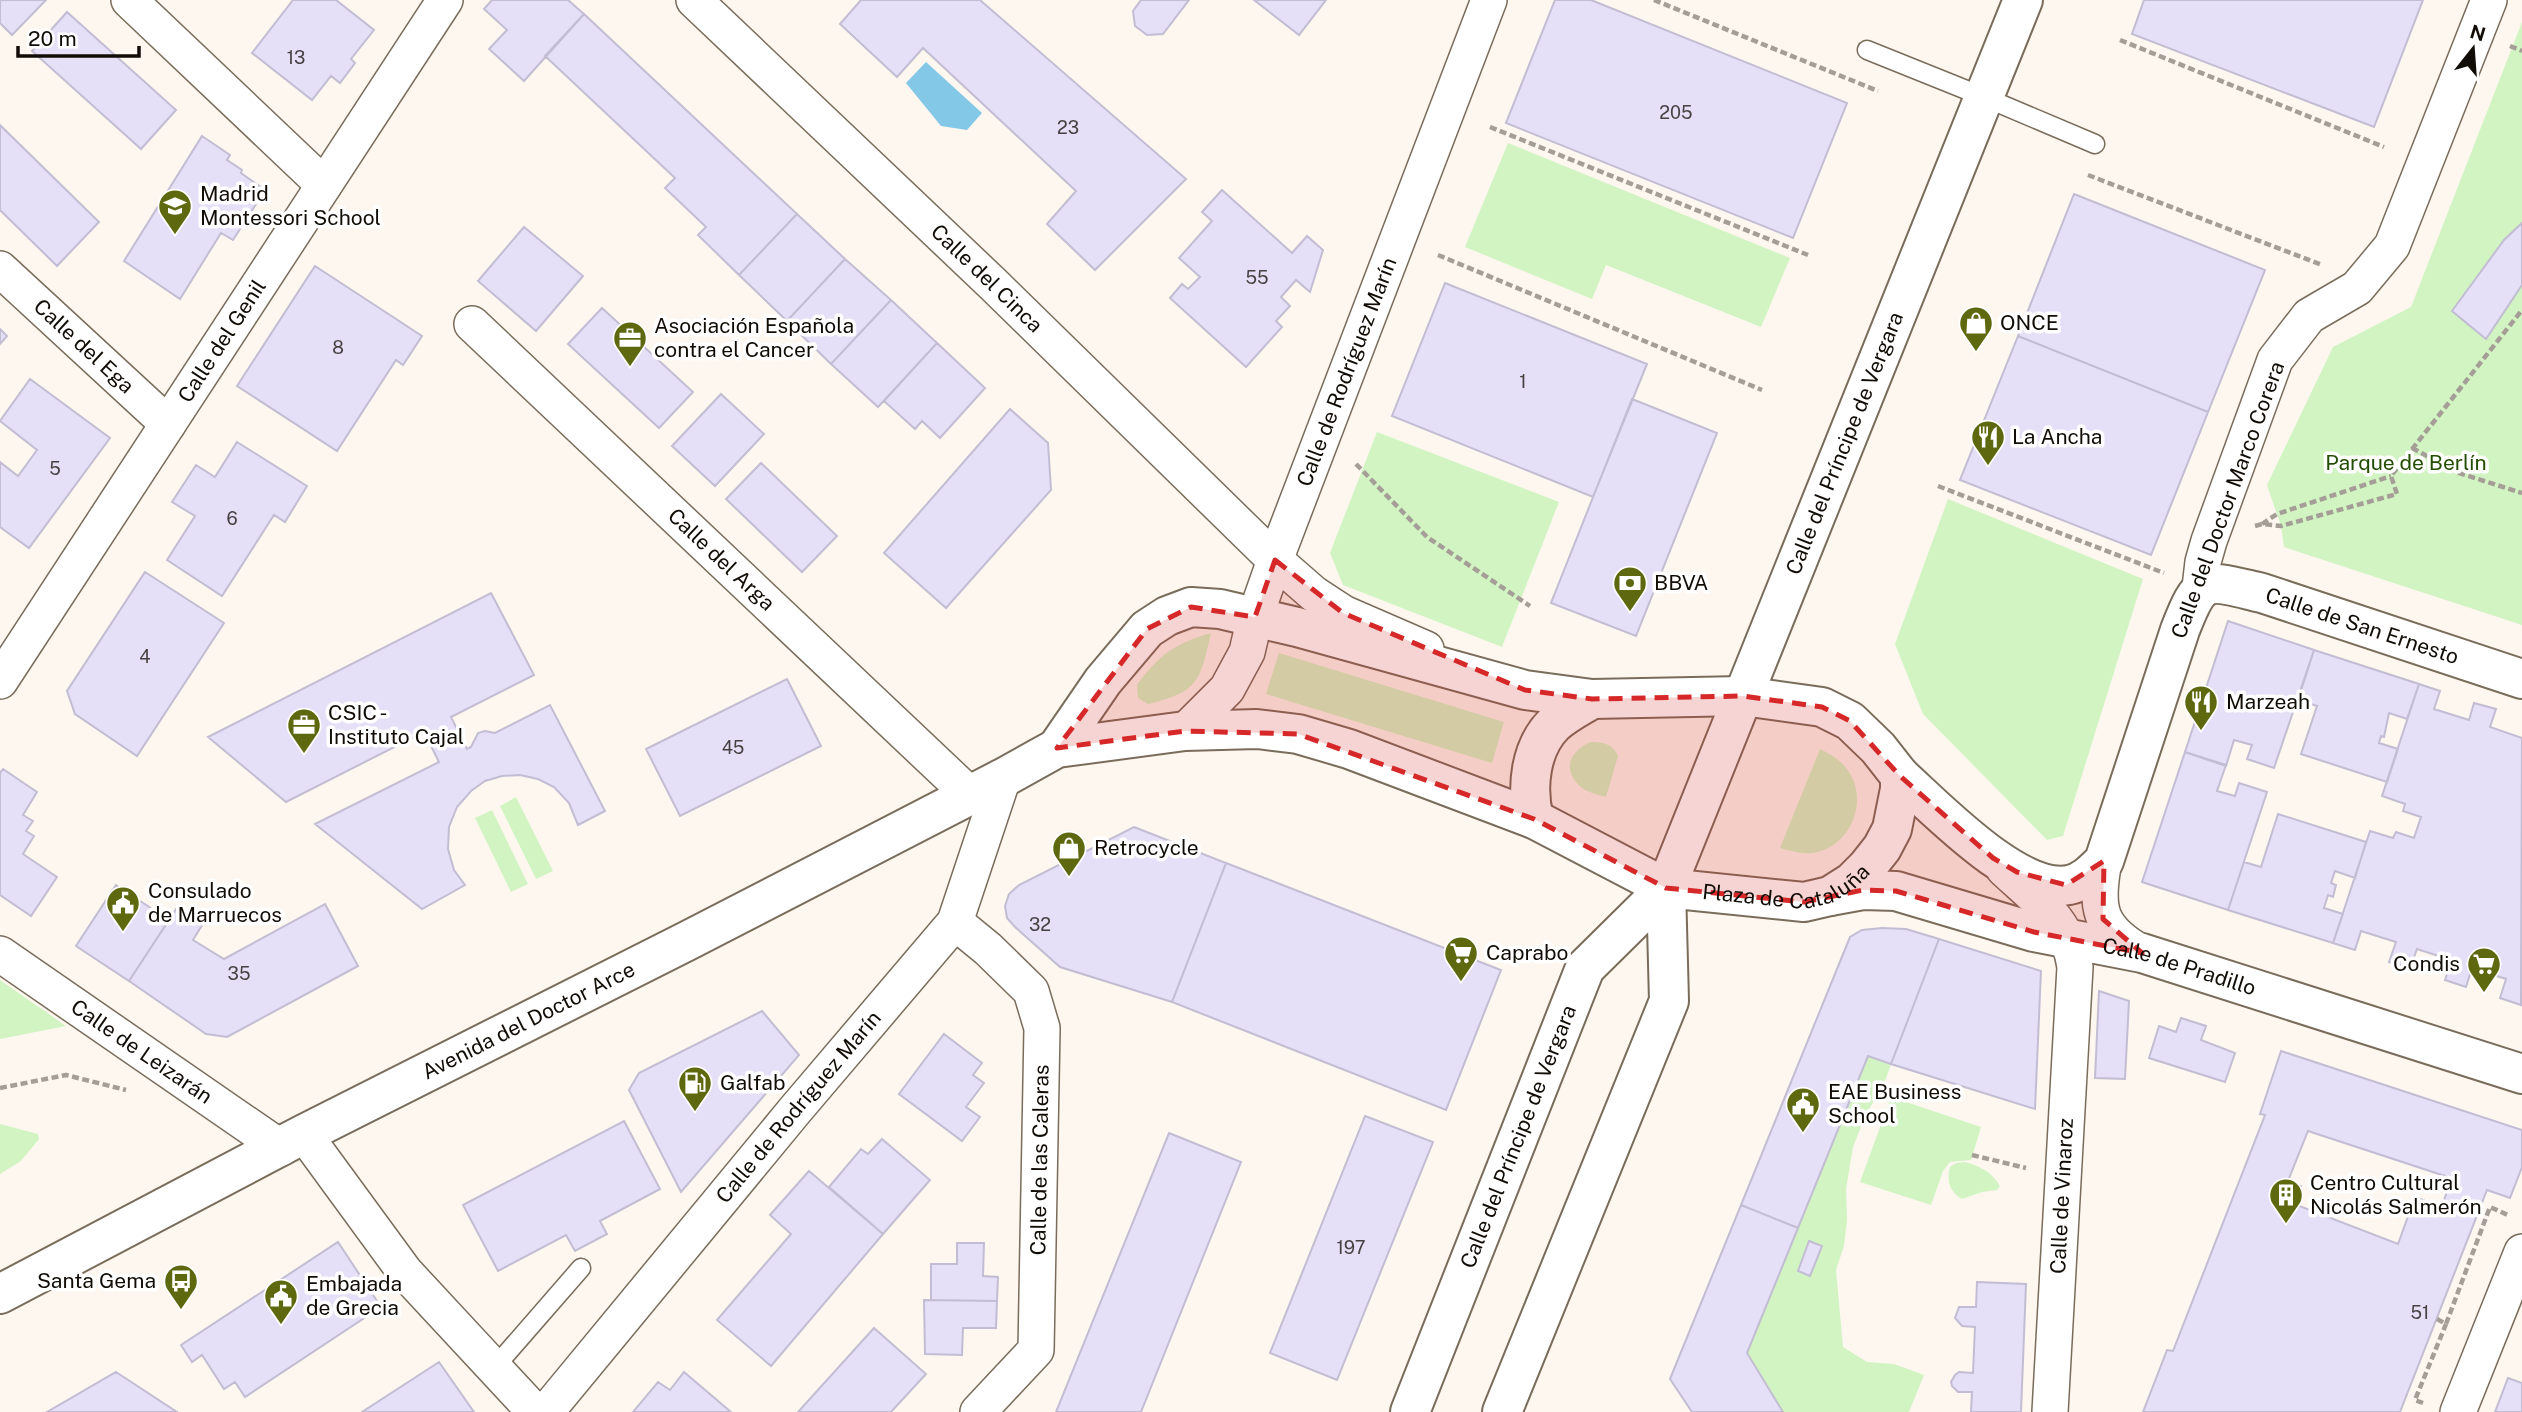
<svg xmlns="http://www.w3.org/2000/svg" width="2522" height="1412" font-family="'Public Sans',sans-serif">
<rect width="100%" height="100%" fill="#fdf7ef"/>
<path fill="#d2f4c2" d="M2522,22V625L2284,547L2281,526L2267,485L2333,347L2411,307Z
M1508,143L1790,258L1761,327L1606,265L1592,299L1465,247Z
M1377,432L1559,502L1502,647L1343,585L1330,553Z
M1948,499L2143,579L2063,836L2047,840L1923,714L1895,644Z
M1211,633C1200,681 1199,692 1148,704L1138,698L1137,685C1159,655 1175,643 1211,633Z
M1279,653L1504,722L1492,763L1266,694Z
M1591,742C1603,742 1613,744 1618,756L1606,797C1595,794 1582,791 1576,782C1562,764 1574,749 1591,742Z
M1820,749C1830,754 1839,759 1846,768C1871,798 1851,848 1812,853C1801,854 1791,851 1780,848Z
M516,797L553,871L536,879L500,806Z
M492,810L528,884L511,892L475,818Z
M0,980L66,1026L0,1039Z
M1868,1056L1891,1064L1884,1084L1866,1114L1853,1147L1846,1189L1847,1220L1844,1246L1836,1270L1843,1347L1867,1362L1894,1364L1924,1375L1909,1412H1783L1747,1353Z
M1891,1097L1981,1127L1971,1160L1950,1162L1943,1171L1931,1205L1860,1182Z
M0,1124L38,1134L39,1139L21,1161L0,1174Z
M1965,1162C1980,1166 1992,1172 2000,1186L1997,1190L1982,1192L1962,1199C1950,1192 1946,1181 1950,1167L1956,1163Z"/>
<path fill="#83c8e7" d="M926,62L982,113L967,130L941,126L906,83Z"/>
<path fill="#e5dff7" stroke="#c2bdd3" stroke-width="2" fill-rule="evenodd" d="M0,0H46L12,35L0,23Z
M293,0H336L374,30L351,59L355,63L340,83L331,76L312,100L252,53Z
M492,0H568L584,14L524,81L489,49L507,30L484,9Z
M861,0H980L1186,179L1095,270L1047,224L1076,191L923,48L897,77L840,24Z
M1141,0H1189L1163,34L1147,35L1135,26L1133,11Z
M1254,0H1326L1299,35Z
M1555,0H1591L1847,103L1793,238L1506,123Z
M2144,0H2423L2374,127L2132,34Z
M67,12L176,110L141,149L32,51Z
M584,14L797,214L739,275L698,235L706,227L665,188L675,178L545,56Z
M0,125L99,222L57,266L0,210Z
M202,136L230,155L227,160L242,170L241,173L265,190L233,240L221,233L180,299L124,261Z
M1222,190L1292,253L1307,236L1323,250L1310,292L1296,280L1281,297L1290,306L1276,321L1282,327L1246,367L1170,298L1182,284L1188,289L1200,277L1179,258L1212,221L1202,212Z
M2074,194L2265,270L2208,412L2018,336Z
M797,214L845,259L787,321L739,275Z
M2522,223V285L2486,339L2452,311L2504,240Z
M524,227L583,276L536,331L478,281Z
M845,259L891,300L831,364L787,321Z
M315,266L422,336L403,365L396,360L337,451L237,386Z
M1445,283L1647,364L1593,497L1392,416Z
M891,300L937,343L878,407L831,364Z
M602,308L693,392L659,428L568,344Z
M0,329L7,336L0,344Z
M2018,336L2208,412L2151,555L1960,480Z
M937,343L985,388L940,438L922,421L915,429L884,401Z
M30,379L110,438L29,548L0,527V462L18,476L37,450L0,421Z
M721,394L764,434L715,486L672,446Z
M1632,399L1717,433L1636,636L1551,603Z
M1010,409L1048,443L1051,490L946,608L884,553Z
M237,442L307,486L285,522L274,515L222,596L167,560L195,516L172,502L196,465L215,477Z
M761,463L837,536L802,572L726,499Z
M145,572L224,623L137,756L75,714L67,691Z
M491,593L534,675L451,717L467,749L471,747L478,733L485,731L495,733L550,705L605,811L578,825L569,803L554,787L538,779L520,775L502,776L485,781L471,791L457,807L449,827L448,849L454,870L465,885L422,909L315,824L439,762L424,732L286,802L208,737Z
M2228,621L2314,650L2274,768L2247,759L2252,745L2234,740L2226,766L2185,752Z
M2314,650L2419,684L2407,719L2389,713L2384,737L2381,736L2379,743L2398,749L2387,782L2301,754L2317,706L2298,700Z
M787,679L821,746L680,816L646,749Z
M2419,684L2440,691L2434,709L2469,720L2474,703L2496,709L2490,727L2522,738L2521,1005L2500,998L2506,979L2472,968L2466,987L2445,980L2451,960L2417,949L2410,968L2389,962L2396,942L2361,931L2355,950L2333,943L2370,831L2393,838L2396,832L2414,838L2421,817L2403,811L2405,804L2382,796Z
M2185,752L2226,765L2217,791L2235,796L2239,783L2267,792L2228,910L2142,882Z
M3,769L37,792L23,815L33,821L26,831L34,836L23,854L57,877L31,916L0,895V773Z
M2278,814L2366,842L2355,878L2335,871L2331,883L2336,885L2333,897L2328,895L2324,908L2343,914L2333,943L2228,910L2244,862L2261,867Z
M1134,827L1226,863L1172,1002L1060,967L1015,927L1007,918L1005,906L1009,894L1019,885Z
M1226,863L1501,970L1446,1110L1172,1002Z
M116,885L169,920L129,981L76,946Z
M325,904L358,966L227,1037L206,1034L129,981L178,906L204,922L193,940L224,959Z
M1882,928L1906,929L1939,939L1891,1064L1868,1056L1798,1228L1741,1205L1850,937L1862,930Z
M1939,939L2041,971L2035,1109L1891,1064Z
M2099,991L2129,1001L2125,1079L2095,1078Z
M762,1011L799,1055L681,1192L629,1090L639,1073Z
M2181,1018L2206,1026L2201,1040L2235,1053L2225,1082L2149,1058L2159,1026L2176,1032Z
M944,1034L982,1063L973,1075L984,1083L966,1107L980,1117L962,1141L899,1094Z
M2281,1051L2522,1130V1167L2510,1198L2487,1190L2400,1412H2143L2167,1350L2173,1351L2265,1115L2260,1114ZM2308,1131L2451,1178L2442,1207L2415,1197L2398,1244L2294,1204L2301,1186L2288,1181Z
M1365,1116L1433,1142L1337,1380L1270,1353Z
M624,1121L660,1189L600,1221L607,1234L575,1251L566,1235L498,1271L463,1205Z
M1169,1133L1241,1162L1141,1412H1056Z
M882,1139L930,1180L883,1234L829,1187L861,1149L868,1154Z
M809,1171L883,1234L771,1366L717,1320L791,1234L770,1215Z
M1741,1205L1798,1228L1747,1353L1783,1412H1692L1670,1379Z
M1809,1241L1822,1246L1810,1276L1798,1271Z
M338,1242L381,1307L245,1397L235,1382L224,1389L202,1355L192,1362L181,1345Z
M957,1243H984L983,1276L998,1277L997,1301L931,1300V1264H957Z
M1977,1282L2026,1284L2021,1412H1971L1972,1392H1958L1952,1386L1951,1382L1955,1375L1959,1372L1973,1373L1975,1327L1962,1326L1955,1318L1959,1307H1976Z
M924,1300L997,1301L996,1328H963L962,1355L925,1354Z
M874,1328L926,1374L891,1412H798Z
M439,1362L474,1412H362Z
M116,1372L177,1412H47Z
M684,1372L731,1412H633L658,1382L670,1390Z
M2508,1378L2522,1383V1412H2495Z"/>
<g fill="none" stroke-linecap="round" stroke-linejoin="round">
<g stroke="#7a6c5b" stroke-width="21">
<path id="service" d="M1867,50L1984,97L2095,144
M494,1368L581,1268"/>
</g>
<g stroke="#7a6c5b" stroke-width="38">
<g id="minor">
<path d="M129,0L324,185"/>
<path id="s1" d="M694,0L993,284L1275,560L1314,594L1343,613L1426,649"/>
<path id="s2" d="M0,269L168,424"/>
<path id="s3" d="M472,324L970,795"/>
<path d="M2200,588L2203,562L2209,541L2275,360L2309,316L2357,288L2392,246L2489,0"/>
<path id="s4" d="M0,681L445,0"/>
<path id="s5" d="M1185,731L1227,689L1247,652L1255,617L1275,560L1489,0"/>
<path d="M2104,861C2095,908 2098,928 2142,953"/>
<path d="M2004,869C2036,899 2069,921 2075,967L2050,1412"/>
<path d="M955,922L988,949L1031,991L1042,1028L1036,1350L978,1412"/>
<path id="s6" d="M0,954L281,1148"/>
<path d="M304,1134L405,1272L535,1412"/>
<path id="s7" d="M546,1412L796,1109L955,922L1003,778"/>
<path d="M2458,1412L2522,1252"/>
</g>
</g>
<g stroke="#7a6c5b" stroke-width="42">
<g id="tertiary">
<path id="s8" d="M1900,776C1937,809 2017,894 2069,885C2084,882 2094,871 2104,861L2180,630C2202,573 2206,580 2262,593L2522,679"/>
<path d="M1534,819C1526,788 1530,748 1554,724C1565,714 1579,707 1592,699"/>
<path id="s9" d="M1830,896L1863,890L1896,891L2034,932L2142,953L2522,1074"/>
<path id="s10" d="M0,1294L304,1134L687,941L1003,778L1057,748L1185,731L1257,729L1298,734L1349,749L1534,819L1666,888L1804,902L1830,896L1852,882L1867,867L1882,848L1892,829L1900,789V776L1878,748L1850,721L1822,707L1743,696L1592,699L1525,690L1297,627L1220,609L1191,607L1167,616L1147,629L1103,681L1057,748"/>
</g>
</g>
<g stroke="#7a6c5b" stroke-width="42">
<g id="secondary">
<path id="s11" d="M1410,1412L1585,968L1666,888"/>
<path id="s12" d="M1502,1412L1669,1001L1666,888L2023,0"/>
</g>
</g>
<path stroke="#a49e97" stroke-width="4.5" stroke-dasharray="7 3.5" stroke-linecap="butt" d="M1654,0L1878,91
M2120,40L2384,147
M2510,46L2522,51
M1490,127L1808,255
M2088,175L2322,265
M1438,255L1762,390
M2412,448L2459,473L2522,493
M1356,464L1427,537L1530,606
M1938,486L2164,573
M2262,524L2277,514L2391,476
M2255,526L2262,524L2281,526L2397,494L2391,476L2522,310
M0,1088L66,1075L126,1090
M1972,1155L2026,1168
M2437,1319L2446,1324L2490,1207L2510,1216
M2423,1403L2415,1400L2446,1324"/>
<use href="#service" stroke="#fff" stroke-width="18"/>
<use href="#minor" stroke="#fff" stroke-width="35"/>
<use href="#tertiary" stroke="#fff" stroke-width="38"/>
<use href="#secondary" stroke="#fff" stroke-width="38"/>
</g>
<path fill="#d62828" fill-opacity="0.2" stroke="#d62828" stroke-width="5" stroke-dasharray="14 9" stroke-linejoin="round" d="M1275,560L1343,613L1525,690L1592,699L1743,696L1822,707L1850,721L1900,776L1993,858L2017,872L2066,885L2104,861L2103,919L2142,953L2034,932L1896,891L1863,890L1804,902L1666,888L1534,819L1298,734L1185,731L1057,748L1147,629L1191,607L1255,617Z"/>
<defs>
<g id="school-pin" transform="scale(1.75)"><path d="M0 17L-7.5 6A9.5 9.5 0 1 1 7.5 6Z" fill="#5e690f" stroke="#fff"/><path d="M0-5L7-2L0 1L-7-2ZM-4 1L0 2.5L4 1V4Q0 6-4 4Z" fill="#fff"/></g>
<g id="shop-pin" transform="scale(1.75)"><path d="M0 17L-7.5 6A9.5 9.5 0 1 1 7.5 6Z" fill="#5e690f" stroke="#fff"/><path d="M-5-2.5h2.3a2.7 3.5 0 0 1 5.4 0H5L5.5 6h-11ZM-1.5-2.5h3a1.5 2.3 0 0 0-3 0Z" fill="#fff"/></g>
<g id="office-pin" transform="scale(1.75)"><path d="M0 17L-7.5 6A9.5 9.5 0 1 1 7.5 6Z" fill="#5e690f" stroke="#fff"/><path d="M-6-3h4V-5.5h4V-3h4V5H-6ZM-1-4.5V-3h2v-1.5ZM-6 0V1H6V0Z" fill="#fff"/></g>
<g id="restaurant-pin" transform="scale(1.75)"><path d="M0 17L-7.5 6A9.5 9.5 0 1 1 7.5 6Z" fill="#5e690f" stroke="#fff"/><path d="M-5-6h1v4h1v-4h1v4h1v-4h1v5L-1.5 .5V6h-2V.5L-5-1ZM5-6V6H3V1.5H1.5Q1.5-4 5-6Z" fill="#fff"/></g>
<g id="bank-pin" transform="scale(1.75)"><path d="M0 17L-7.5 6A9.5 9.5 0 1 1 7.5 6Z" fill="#5e690f" stroke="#fff"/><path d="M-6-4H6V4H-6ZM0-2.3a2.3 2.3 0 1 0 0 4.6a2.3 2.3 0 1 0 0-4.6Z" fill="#fff"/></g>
<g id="civic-pin" transform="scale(1.75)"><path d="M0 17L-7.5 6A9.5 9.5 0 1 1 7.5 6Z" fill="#5e690f" stroke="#fff"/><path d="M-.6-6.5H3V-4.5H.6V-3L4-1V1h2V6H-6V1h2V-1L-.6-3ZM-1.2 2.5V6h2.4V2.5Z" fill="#fff"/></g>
<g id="supermarket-pin" transform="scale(1.75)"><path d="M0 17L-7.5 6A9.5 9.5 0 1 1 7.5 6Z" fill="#5e690f" stroke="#fff"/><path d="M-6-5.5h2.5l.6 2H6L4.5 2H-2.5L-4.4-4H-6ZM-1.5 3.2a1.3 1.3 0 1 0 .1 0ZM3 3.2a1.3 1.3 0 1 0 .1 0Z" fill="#fff"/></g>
<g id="fuel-pin" transform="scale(1.75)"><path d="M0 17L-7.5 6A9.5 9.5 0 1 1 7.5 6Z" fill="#5e690f" stroke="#fff"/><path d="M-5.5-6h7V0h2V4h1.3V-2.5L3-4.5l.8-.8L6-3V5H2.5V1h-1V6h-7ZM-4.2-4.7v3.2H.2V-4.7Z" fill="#fff"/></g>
<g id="building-pin" transform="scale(1.75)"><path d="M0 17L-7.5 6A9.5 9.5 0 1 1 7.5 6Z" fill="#5e690f" stroke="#fff"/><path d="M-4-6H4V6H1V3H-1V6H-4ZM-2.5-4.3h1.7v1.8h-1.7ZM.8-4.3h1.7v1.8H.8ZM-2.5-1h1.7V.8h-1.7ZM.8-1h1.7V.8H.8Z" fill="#fff"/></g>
<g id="bus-pin" transform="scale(1.75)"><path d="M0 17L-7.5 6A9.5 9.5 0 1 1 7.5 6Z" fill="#5e690f" stroke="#fff"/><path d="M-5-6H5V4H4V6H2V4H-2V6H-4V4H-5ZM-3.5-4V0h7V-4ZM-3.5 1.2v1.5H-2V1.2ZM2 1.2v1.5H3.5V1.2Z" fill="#fff"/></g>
</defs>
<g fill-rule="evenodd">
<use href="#school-pin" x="175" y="206"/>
<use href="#shop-pin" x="1976" y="323"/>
<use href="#office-pin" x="630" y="338"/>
<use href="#restaurant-pin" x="1988" y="437"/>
<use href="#bank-pin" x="1630" y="583"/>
<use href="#restaurant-pin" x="2201" y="702"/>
<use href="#office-pin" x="304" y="725"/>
<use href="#shop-pin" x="1069" y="848"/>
<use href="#civic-pin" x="123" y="903"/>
<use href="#supermarket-pin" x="1461" y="953"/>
<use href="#supermarket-pin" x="2484" y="964"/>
<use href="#fuel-pin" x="695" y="1083"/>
<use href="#civic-pin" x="1803" y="1104"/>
<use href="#building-pin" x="2286" y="1195"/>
<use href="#bus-pin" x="181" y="1281"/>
<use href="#civic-pin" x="281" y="1296"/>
</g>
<g text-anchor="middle" stroke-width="7" stroke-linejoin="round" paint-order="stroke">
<g font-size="18" fill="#464142">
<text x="296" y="64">13</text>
<text x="1676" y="119">205</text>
<text x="1068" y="134">23</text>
<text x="1257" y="284">55</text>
<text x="338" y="354">8</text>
<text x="1523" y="388">1</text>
<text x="55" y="475">5</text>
<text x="232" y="525">6</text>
<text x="145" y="663">4</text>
<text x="733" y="754">45</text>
<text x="1040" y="931">32</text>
<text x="239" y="980">35</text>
<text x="1351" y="1254">197</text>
<text x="2420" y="1319">51</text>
</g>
<g font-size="21" fill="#110c06" stroke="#fff" text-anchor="start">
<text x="200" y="201">Madrid<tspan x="200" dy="24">Montessori School</tspan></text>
<text x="2000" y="330">ONCE</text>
<text x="654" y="333">Asociación Española<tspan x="654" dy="24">contra el Cancer</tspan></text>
<text x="2012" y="444">La Ancha</text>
<text x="1654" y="590">BBVA</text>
<text x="2226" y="709">Marzeah</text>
<text x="328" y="720">CSIC -<tspan x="328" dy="24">Instituto Cajal</tspan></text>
<text x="1094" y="855">Retrocycle</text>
<text x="148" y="898">Consulado<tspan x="148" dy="24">de Marruecos</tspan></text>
<text x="1486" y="960">Caprabo</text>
<text x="2460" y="971" text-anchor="end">Condis</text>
<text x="720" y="1090">Galfab</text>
<text x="1828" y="1099">EAE Business<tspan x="1828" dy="24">School</tspan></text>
<text x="2310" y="1190">Centro Cultural<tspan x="2310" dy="24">Nicolás Salmerón</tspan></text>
<text x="156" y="1288" text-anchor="end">Santa Gema</text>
<text x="306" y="1291">Embajada<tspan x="306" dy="24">de Grecia</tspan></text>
</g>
<g font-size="21" fill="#110c06" stroke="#fff">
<text dy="7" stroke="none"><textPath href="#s1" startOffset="404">Calle del Cinca</textPath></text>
<text dy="7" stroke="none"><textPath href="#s4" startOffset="406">Calle del Genil</textPath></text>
<text dy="7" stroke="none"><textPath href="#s2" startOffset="114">Calle del Ega</textPath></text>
<text dy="7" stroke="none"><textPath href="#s5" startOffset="399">Calle de Rodríguez Marín</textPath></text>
<text dy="7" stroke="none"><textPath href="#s12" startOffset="1036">Calle del Príncipe de Vergara</textPath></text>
<text transform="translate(2228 500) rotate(-70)" y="7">Calle del Doctor Marco Corera</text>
<text dy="7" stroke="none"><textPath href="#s3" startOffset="343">Calle del Arga</textPath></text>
<text dy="7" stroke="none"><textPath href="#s8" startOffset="707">Calle de San Ernesto</textPath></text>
<text dy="7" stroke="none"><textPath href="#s10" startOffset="1956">Plaza de Cataluña</textPath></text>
<text dy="7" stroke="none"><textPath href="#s9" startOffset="360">Calle de Pradillo</textPath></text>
<text dy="7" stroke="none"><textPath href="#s10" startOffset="595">Avenida del Doctor Arce</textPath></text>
<text dy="7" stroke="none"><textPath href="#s6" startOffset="172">Calle de Leizarán</textPath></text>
<text dy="7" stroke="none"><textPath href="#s7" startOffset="396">Calle de Rodríguez Marín</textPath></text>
<text dy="7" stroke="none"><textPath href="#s11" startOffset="296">Calle del Príncipe de Vergara</textPath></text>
<text transform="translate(1040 1160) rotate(-89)" y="7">Calle de las Caleras</text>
<text transform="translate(2062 1196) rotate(-87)" y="7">Calle de Vinaroz</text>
</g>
<g font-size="21" fill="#234d00" stroke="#fff">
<text x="2406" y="470">Parque de Berlín</text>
</g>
</g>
<g transform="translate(2473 49) rotate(17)" stroke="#ffffff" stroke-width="5" paint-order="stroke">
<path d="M0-5L12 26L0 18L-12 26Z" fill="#110c06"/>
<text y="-10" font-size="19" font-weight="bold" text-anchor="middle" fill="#110c06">N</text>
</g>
<path d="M18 46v10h121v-10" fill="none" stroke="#110c06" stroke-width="3.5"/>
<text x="28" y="46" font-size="21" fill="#110c06" stroke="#ffffff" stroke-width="5" paint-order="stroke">20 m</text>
</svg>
